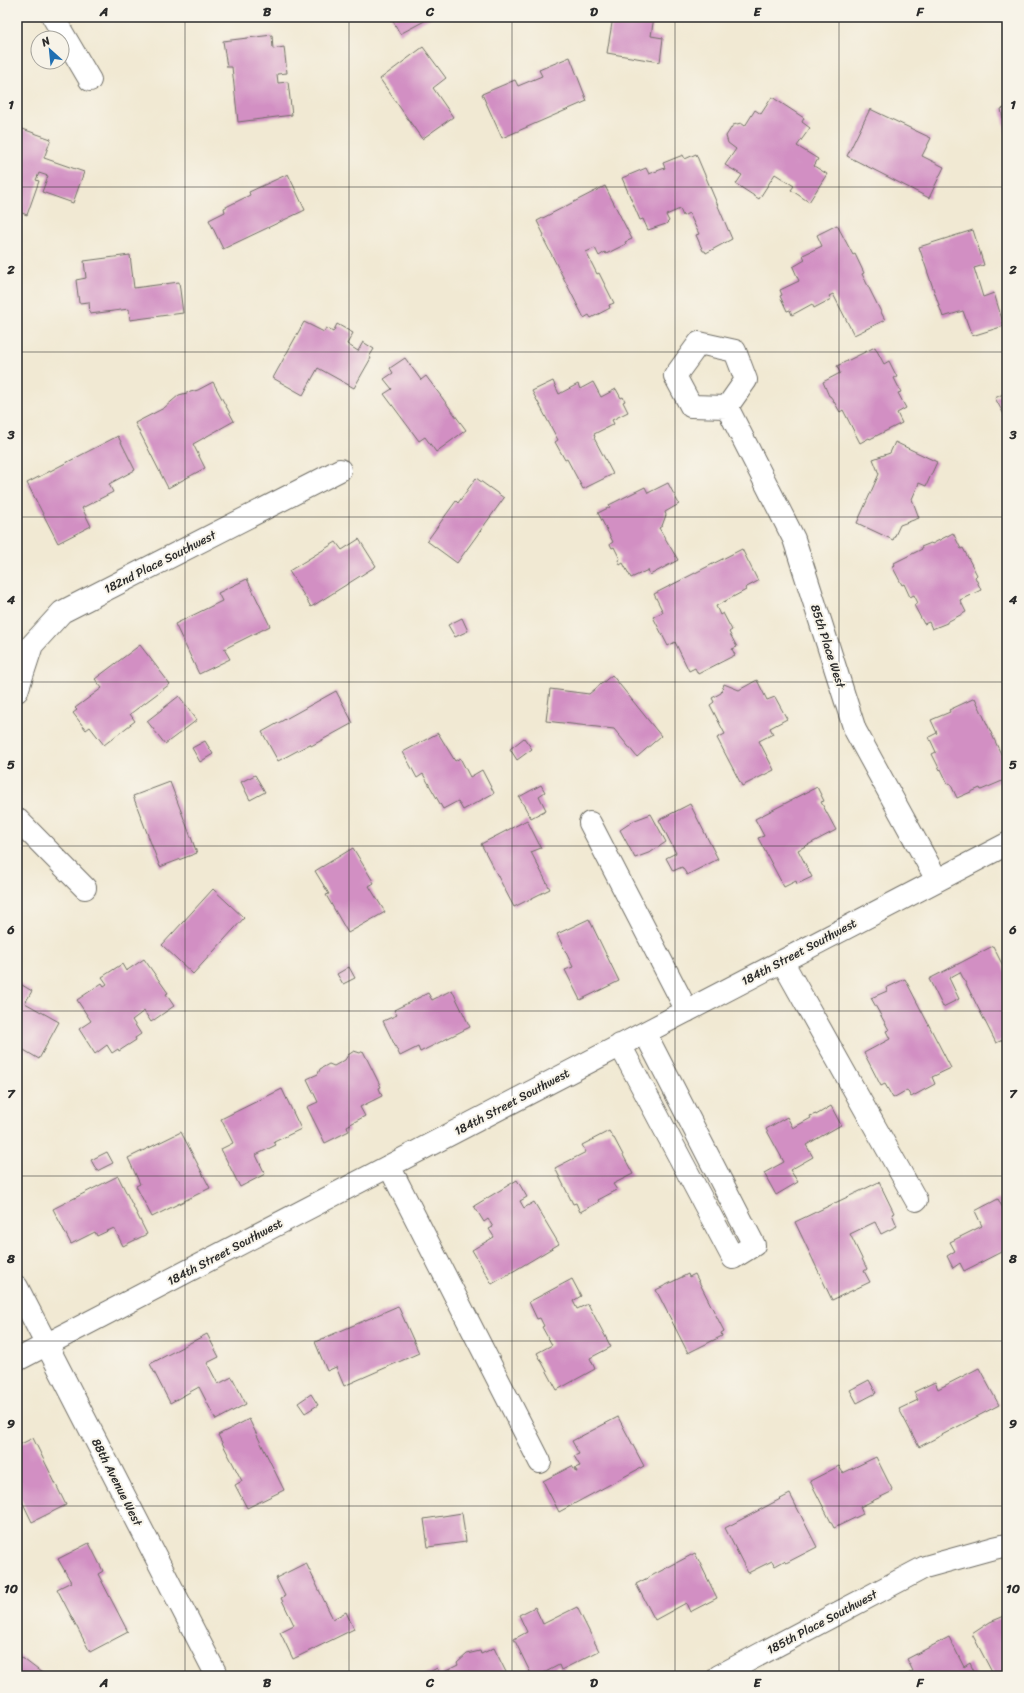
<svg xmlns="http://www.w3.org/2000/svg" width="1024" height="1693" font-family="Sriracha,sans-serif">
<rect width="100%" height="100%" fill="#f7f3e8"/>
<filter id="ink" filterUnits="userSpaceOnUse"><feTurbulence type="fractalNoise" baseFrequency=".025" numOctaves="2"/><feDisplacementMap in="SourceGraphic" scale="8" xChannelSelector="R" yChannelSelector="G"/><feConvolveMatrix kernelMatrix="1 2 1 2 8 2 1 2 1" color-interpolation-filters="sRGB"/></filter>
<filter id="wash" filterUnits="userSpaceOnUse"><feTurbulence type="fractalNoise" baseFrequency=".012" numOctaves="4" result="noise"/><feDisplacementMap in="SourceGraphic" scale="16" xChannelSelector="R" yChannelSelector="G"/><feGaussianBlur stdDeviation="0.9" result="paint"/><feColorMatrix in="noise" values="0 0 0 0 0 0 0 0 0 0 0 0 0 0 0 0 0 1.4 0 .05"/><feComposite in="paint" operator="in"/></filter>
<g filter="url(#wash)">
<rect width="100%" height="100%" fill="#f1e9d3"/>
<g id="blocks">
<path fill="#d28fc3" d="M391,17H432L400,34Z
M613,17H654L651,36L663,38L660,62L607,53Z
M272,35L273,49L284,47L287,73L277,74L278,83L288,82L292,115L238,122L232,67H227L223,41Z
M423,47L446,78L433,88L453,117L422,139L380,79Z
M570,57L587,101L502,138L482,94L515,80L518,86L542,76L539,70Z
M772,97L804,118L802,122L810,128L797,146L818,159L814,166L827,174L809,202L791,190L794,186L775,174L759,199L736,184L742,175L725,165L736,149L728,143L726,136L733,125L741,123L745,126L755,110L761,114Z
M1007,107V133H1006L1001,109Z
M870,109L931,138L922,156L944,167L929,198L847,156Z
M17,127L51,139L44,158L84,172L73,203L42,192L48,176L39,173L36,180L39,181L27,215L17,211Z
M696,154L732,239L706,253L705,251H703L696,235L699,234L689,213L683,216L680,209L666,215L669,221L666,224L648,230L643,219L640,220L622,178L646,168L649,174L665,168L663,163L683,155L685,159Z
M288,174L305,210L223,249L209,220L225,212L224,208L250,195L249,192Z
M605,186L632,239L625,242L626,244L606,254L605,252L599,256L595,248L586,252L597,274L599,273L614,303L609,305L610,308L591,318L589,315L584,318L542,236L544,235L537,221Z
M837,225L853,255L855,254L864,273L862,274L885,320L854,335L833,294L829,296L831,299L814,308L812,304L792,315L790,310L787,311L780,296L782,295L780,290L799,281L793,267L805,260L803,255L822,246L817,235Z
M973,230L984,265L974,268L983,297L994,293L1004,326L972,336L963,311L943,317L919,247Z
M130,255L134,288L179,282L183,313L130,320L129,309L90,314L89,302L79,303L76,280L86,278L84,261Z
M304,322L324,332L326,328L333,332L337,324L353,333L347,344L358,351L363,342L374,349L369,357L371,358L354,388L318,368L303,395L273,378Z
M875,347L884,364L889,361L897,377L894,378L901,392L898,393L906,408L897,413L902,423L870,439L869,438L860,443L843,410L840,412L833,400L830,396H829L823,382L840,373L837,366Z
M405,358L421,380L426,376L466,430L436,452L425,437L419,441L384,394L392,389L384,379L393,373L390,368Z
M553,381L559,394L578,384L580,389L593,382L601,397L616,389L621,398L623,397L625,401L623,402L628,412L612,420L614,424L594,434L595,437L594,438L613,474L583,489L567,459L565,460L555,442L558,440L532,391Z
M213,382L234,421L193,444L205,468L168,488L135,423L164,408L179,395L198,390Z
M1007,392V420L995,398Z
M118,436L135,470L109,484L113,492L82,508L91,526L58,543L27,483Z
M895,442L937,462L926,486L919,483L912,499L919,518L900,525L893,540L857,523L879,474L873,459L890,453Z
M476,478L504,498L457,563L427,541L456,501L458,503Z
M668,483L679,504L665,512L666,515L662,526L659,528L678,560L650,575L648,570L631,578L623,563L620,565L618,560L620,559L614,547L612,548L610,544L613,542L598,513L610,507L609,505L645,487L648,493Z
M953,533L961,549L963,548L977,575L975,577L981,590L960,600L966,612L947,622V623L932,629L929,622L924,624L914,605L918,603L914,595L910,597L904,584L902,585L892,566L895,565L894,563L922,549L921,547L931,543L932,544Z
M359,539L376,566L311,607L289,571L336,542L342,550Z
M742,549L758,581L745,588L746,590L716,606L720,615L723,613L732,630L729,632L737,647L732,649L735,655L698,674L695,668L689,671L675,642L668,646L653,617L663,612L654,594Z
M247,579L270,626L224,649L230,659L199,674L175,624L222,601L218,593Z
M462,618L468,631L455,637L448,625Z
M140,645L170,684L130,714L135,721L104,745L90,727L86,730L73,713L77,710L75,708L102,688L95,679Z
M612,675L661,736L637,757L614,729L546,721L550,689L589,694Z
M757,680L767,700L775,697L787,719L770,728L773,734L759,741L774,770L742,786L717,738L725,734L710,705L714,702L712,698L721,693L724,684L739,690Z
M336,691L353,723L311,746L310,744L278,761L262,732Z
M179,696L197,720L165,744L147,721Z
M975,698L1007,767V779L981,790L980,788L957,798L950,783L948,784L941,769L940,770L932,754L936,752L929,737L937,733L931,720L950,712L949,710Z
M438,733L455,761L460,758L470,777L482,770L494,793L463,810L458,801L443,809L423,774L417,778L403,752Z
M524,738L532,749L517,760L510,749Z
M205,741L213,754L200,762L192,748Z
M255,775L265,792L250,800L241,782Z
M170,782L197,853L160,867L133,796Z
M541,785L545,792L539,796L546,810L531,818L519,797Z
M817,787L824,801L821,802L836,830L798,850L812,877L797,884L796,881L784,887L758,838L764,836L755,819Z
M690,804L718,859L687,875L682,867L673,871L666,858L676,853L659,820Z
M651,814L666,842L651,852L635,858L620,830L635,820Z
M527,820L541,848L531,852L550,889L514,907L481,844Z
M353,848L374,883L369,886L385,912L348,933L326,895L329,894L315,871Z
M213,889L244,918L193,974L162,945Z
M589,919L619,981L580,1000L565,970L573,967L557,934Z
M993,946L1007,974V1038L996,1043L960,972L949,978L959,999L943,1007L929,979Z
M144,959L168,993L166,994L174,1006L151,1022L144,1011L132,1020L141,1034L135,1038L136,1040L119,1051L118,1049L112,1053L107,1045L95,1054L79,1029L91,1021L77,1000L102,983L104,986L107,984L102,977L122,964L126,971Z
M349,967L355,978L343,984L337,974Z
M905,979L951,1068L932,1077L935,1084L911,1097L907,1090L893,1098L885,1084L881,1086L864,1053L890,1039L886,1031L889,1030L871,998L887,991L886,988Z
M17,982L32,991L25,1003L59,1022L39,1059L17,1046Z
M452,990L470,1027L420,1052L418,1047L400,1056L383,1021L397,1015L394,1010L428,993L432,1000Z
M354,1051L360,1053L363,1051L381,1087L379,1088L382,1096L360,1107L365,1116L347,1126L349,1131L325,1143L307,1107L318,1102L307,1079L318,1074L320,1069L329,1064L334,1066L345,1060L348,1055Z
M282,1089L301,1129L274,1142L276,1145L256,1155L265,1174L240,1187L221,1149L233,1143L221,1119Z
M831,1106L841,1125L806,1145L813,1157L790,1170L798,1182L776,1195L764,1173L784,1162L766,1129L787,1117L793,1128L811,1118L810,1116L816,1114V1115Z
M609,1131L613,1138H614L633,1174L613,1184L617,1190L598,1200L599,1202L580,1212L576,1203L573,1204L555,1168L586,1152L582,1145Z
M181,1132L210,1188L152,1217L136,1186L140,1184L128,1158Z
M107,1152L113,1163L97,1171L91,1160Z
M118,1176L147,1234L123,1246L114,1228L97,1236L95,1232L71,1244L53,1209Z
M517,1180L527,1197L520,1201L524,1208L534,1202L559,1244L492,1284L472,1250L494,1237L489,1229L493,1227L488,1219L484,1222L474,1206Z
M879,1182L894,1213L892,1214L897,1226L881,1234L875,1222L850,1234L867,1269L864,1271L870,1282L832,1300L795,1222Z
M998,1199L1007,1216V1249L964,1271L960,1263L953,1268L947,1256L955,1251L950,1242L982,1226L975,1211Z
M688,1274L689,1277L695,1274L724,1331L721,1333L722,1336L688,1353L656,1290Z
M572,1279L581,1296L573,1301L577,1309L588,1304L611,1347L590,1358L595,1369L557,1390L537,1353L552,1345L542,1327L544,1326L540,1318L537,1319L529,1302Z
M398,1306L419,1353L344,1386L336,1367L327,1371L315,1342Z
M207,1334L219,1357L207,1363L218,1384L232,1377L246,1404L216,1420L199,1387L170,1403L150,1364Z
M979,1368L999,1405L919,1447L899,1409L918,1400L914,1392L935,1382L938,1389Z
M869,1380L876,1393L857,1403L850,1390Z
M311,1394L318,1405L305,1413L298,1403Z
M618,1417L644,1466L559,1512L543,1481L572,1466L576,1472H577L575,1468L580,1466L574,1456L579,1454L572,1441Z
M249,1419L284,1490L247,1508L235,1485L242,1481L218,1435Z
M33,1438L66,1505L32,1522L17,1491V1446Z
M876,1457L893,1491L860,1507L863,1514L834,1528L810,1481L839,1466L843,1473Z
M790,1494L817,1547L786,1563L784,1561L775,1566L772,1561L748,1573L725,1528Z
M462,1513L466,1542L428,1547L424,1519Z
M89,1543L103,1571L98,1574L128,1632L90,1652L57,1589L71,1582L58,1559Z
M695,1553L717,1598L690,1612L686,1603L655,1620L636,1584Z
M306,1563L333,1619L346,1612L354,1629L293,1659L280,1632L294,1625L281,1598L285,1596L276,1578Z
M535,1607L543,1624L577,1607L599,1651L561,1670L559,1665L538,1676H532L514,1639L527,1632L519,1615Z
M1007,1615V1676H994L972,1634L990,1622Z
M949,1637L964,1667L970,1663L976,1676H904L913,1671L907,1659Z
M494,1648L508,1676H422L437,1668L440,1674L458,1665L457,1663L467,1654L480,1651L481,1654Z
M17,1654L46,1676H17Z"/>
</g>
</g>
<g filter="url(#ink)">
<use href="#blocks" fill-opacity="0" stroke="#706e66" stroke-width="1"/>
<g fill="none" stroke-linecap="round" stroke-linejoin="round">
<g stroke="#706e66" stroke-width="24">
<path id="minor" d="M53,17L90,80
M727,407L746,380L735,351L699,343L675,376L691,406L727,407L794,539L855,730L937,880
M17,691L32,645L62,612L340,470
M17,819L85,888
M590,823L687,1011
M782,961L916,1200
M620,1045L733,1258L754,1245L645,1033
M389,1166L540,1462
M17,1287L217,1676
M17,1360L1007,844
M719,1676L925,1567L994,1548L1007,1545"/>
</g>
<use href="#minor" stroke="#fff" stroke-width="22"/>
</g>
</g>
<path fill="none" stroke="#2b2b2b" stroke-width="1" stroke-opacity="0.55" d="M185,17V1676M349,17V1676M512,17V1676M675,17V1676M839,17V1676M17,187H1007M17,352H1007M17,517H1007M17,682H1007M17,846H1007M17,1011H1007M17,1176H1007M17,1341H1007M17,1506H1007"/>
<g text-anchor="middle" stroke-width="4" stroke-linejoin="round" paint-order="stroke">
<g font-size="12" fill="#2b2b2b" stroke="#f7f3e8">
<text transform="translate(160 562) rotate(-27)" y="4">182nd Place Southwest</text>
<text transform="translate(828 646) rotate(72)" y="4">85th Place West</text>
<text transform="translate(799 952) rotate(-28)" y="4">184th Street Southwest</text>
<text transform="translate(512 1102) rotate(-28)" y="4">184th Street Southwest</text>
<text transform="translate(225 1252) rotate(-28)" y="4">184th Street Southwest</text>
<text transform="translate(117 1482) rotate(63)" y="4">88th Avenue West</text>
<text transform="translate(822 1622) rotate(-28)" y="4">185th Place Southwest</text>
</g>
</g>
<rect width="1024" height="1693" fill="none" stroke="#f7f3e8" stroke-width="44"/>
<g transform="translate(50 50) rotate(333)"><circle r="19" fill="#f7f3e8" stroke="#a5a39c"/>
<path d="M0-3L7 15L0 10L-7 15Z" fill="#1f6fb2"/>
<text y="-6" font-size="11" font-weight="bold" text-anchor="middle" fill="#2b2b2b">N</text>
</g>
<rect x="22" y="22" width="980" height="1649" fill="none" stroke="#2b2b2b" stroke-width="1.5"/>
<g font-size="13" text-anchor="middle" font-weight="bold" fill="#2b2b2b">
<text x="104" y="16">A</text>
<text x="267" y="16">B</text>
<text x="430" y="16">C</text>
<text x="594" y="16">D</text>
<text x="757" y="16">E</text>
<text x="920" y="16">F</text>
<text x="11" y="109">1</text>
<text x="1013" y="109">1</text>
<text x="11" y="274">2</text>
<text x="1013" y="274">2</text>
<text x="11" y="439">3</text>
<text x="1013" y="439">3</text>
<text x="11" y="604">4</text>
<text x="1013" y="604">4</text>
<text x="11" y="769">5</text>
<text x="1013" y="769">5</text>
<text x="11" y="934">6</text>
<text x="1013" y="934">6</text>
<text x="11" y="1098">7</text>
<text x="1013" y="1098">7</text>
<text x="11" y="1263">8</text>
<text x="1013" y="1263">8</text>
<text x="11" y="1428">9</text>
<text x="1013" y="1428">9</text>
<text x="11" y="1593">10</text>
<text x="1013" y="1593">10</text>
<text x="104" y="1687">A</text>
<text x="267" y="1687">B</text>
<text x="430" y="1687">C</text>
<text x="594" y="1687">D</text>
<text x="757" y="1687">E</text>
<text x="920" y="1687">F</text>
</g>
</svg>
